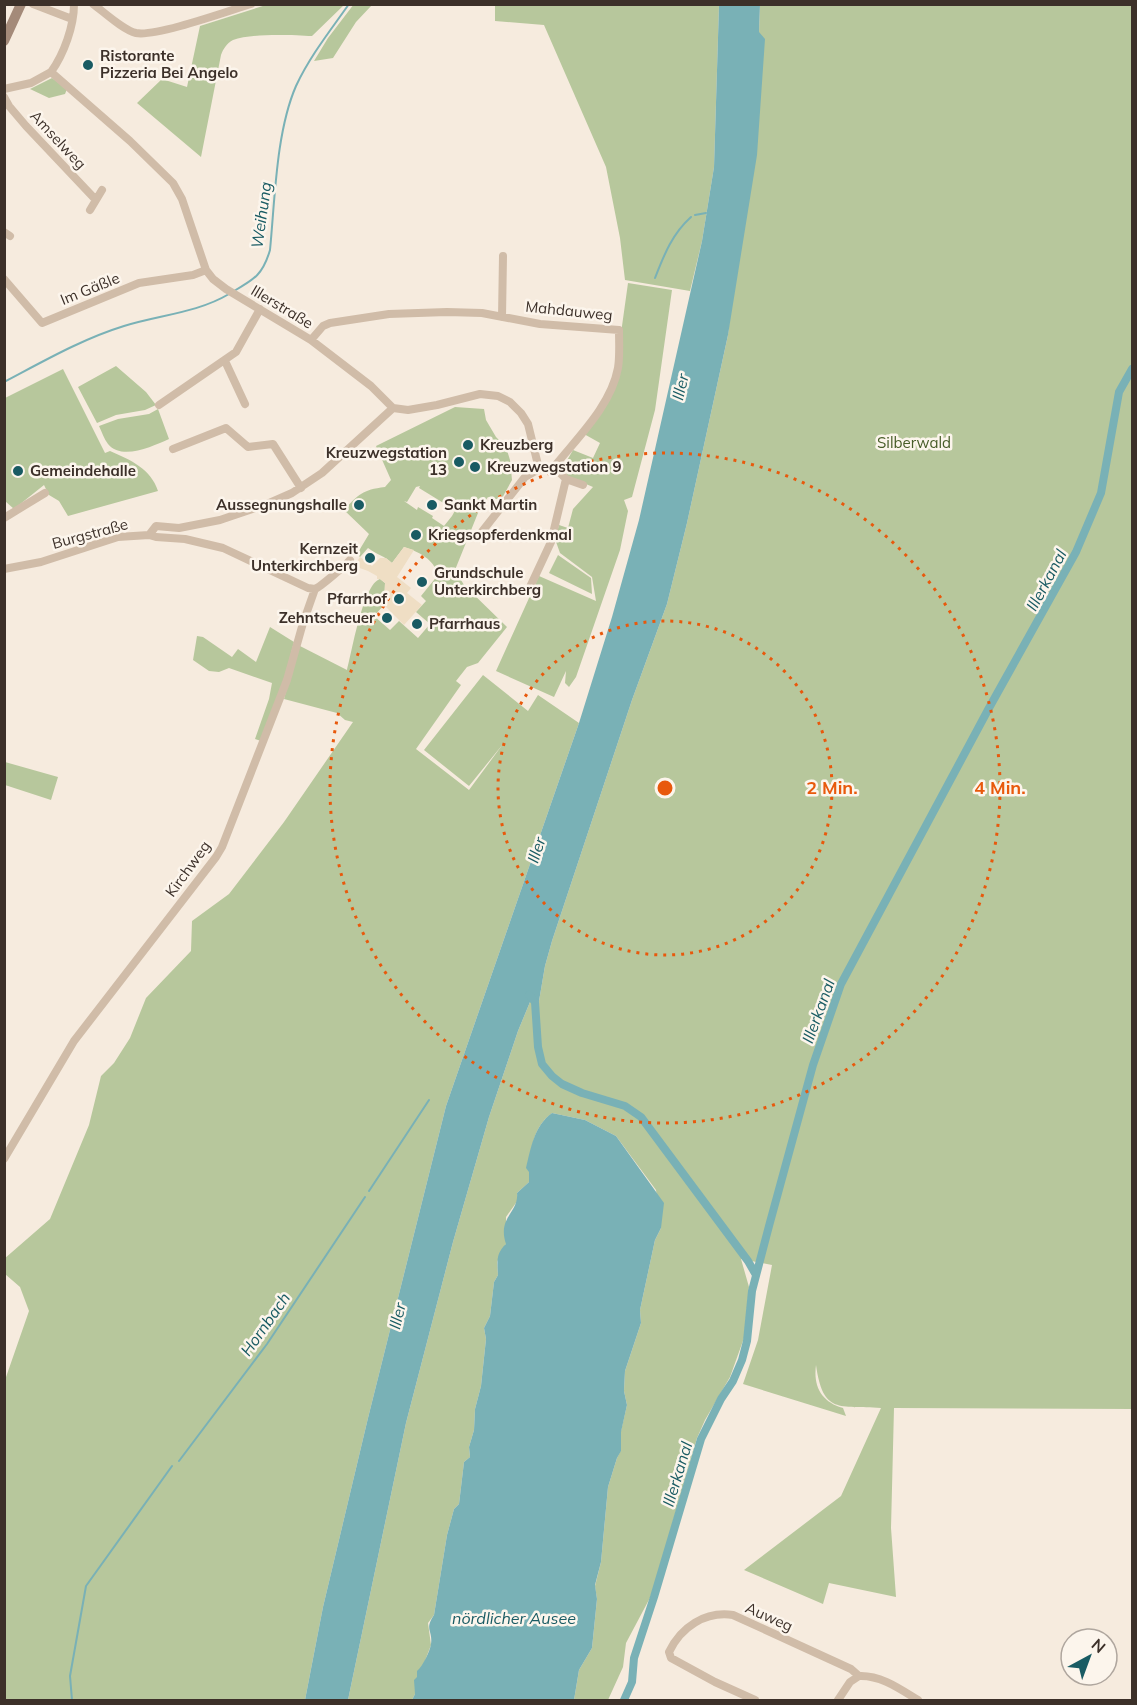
<svg xmlns="http://www.w3.org/2000/svg" width="1137" height="1705" font-family="Mulish,sans-serif">
<rect width="100%" height="100%" fill="#f6ebde"/>
<path fill="#b7c79c" fill-rule="evenodd" d="M354,4L372,5L356,22L333,58L314,61L328,38Z
M266,5H344L312,36C292,35 251,33 233,40C227,43 223,49 221,55L201,157L137,103L162,79L187,87L200,26Z
M495,5H719L714,167L702,241L690,291L625,280L620,238L606,167L544,25L495,21Z
M760,5H1132V1409L894,1408L891,1528L896,1597L829,1583L823,1604L744,1570L841,1496L881,1408C839,1405 823,1415 816,1365C813,1387 822,1402 843,1408L846,1416L743,1384L758,1340L772,1265L741,1259L749,1287L744,1338L730,1377L705,1420L697,1438L652,1594L626,1643L623,1667L608,1700H574L579,1670L592,1648L597,1599L595,1586L601,1562L608,1487L617,1458L621,1450V1431L627,1405L624,1391L625,1371L641,1323L640,1310L655,1240L661,1228L656,1190L616,1136L585,1120L552,1113C530,1129 530,1157 529,1182L517,1193L518,1200L506,1217V1244L497,1262L498,1275L494,1282L490,1316L484,1328L486,1339L481,1386L475,1409L474,1430L469,1447L470,1457L464,1462L459,1504L454,1509L447,1535L434,1615L428,1623L431,1645L423,1666L418,1671L415,1694L412,1700H348L406,1423L453,1242L489,1117L518,1031L530,1002L539,1001L545,966L552,941L632,700L667,604L687,523L728,335L759,32Z
M52,78L67,89L65,94L49,98L30,89Z
M628,283L672,290L655,410L632,497L624,500L628,511L620,550L576,677L569,687L565,683L566,671L554,697L496,671L539,576L596,601L592,577L560,553L555,539L559,525L568,528L573,509L593,487L567,476L565,464L573,450L593,458L600,443L584,434L621,364L622,326Z
M116,366L146,392L156,405L145,410L116,415L97,423L78,387Z
M63,369L105,453L110,451C131,460 151,469 158,491L68,516L59,501L49,495L44,485L14,509L5,501V398Z
M455,407L484,409L486,420L496,437L506,447L510,460L512,480L501,500L488,497L480,508L455,570L464,585L507,627L478,663L467,667L456,681L461,685L416,749L469,790L503,744L469,786L424,750L483,675L528,711L538,695L579,723L446,1106L368,1418L323,1607L305,1700H5V1380L29,1311L20,1287L5,1274L4,1259L50,1219L89,1125L101,1076L114,1063L130,1038L146,998L191,951L192,921L229,894L284,822L353,722L345,720L337,713L284,699L298,645L347,670C352,652 363,584 380,579L385,583L384,605L374,616L390,630L399,621L418,638L430,624L416,612L426,601L421,596L438,575C434,559 419,552 404,547L392,563C385,556 377,555 368,548L360,557L357,554L369,534L344,510C359,494 362,490 385,487L391,480L376,446ZM420,486L419,488L450,507L454,502L457,507L452,516L444,526L432,518L433,516L418,507L417,510L404,501L407,502L416,487Z
M158,409L169,439C153,446 122,461 108,444C104,439 102,432 99,426L118,419L149,414Z
M558,555L591,578L592,594L549,573Z
M270,627L294,642L284,680L261,741L255,739L269,699L272,683L229,668L219,672L209,671L193,660L197,636L203,637L232,657L238,649L256,662Z
M5,762L58,777L51,800L5,785Z"/>
<path fill="#efdec4" d="M404,547L414,550L397,577L411,588L407,593L422,605L404,625L384,605L385,583L380,579H377V576L368,571L354,566L360,557L372,566L380,558H386L392,563Z"/>
<path fill="#79b1b6" d="M719,5H760L759,32L765,39L757,155L728,335L687,523L667,604L632,700L552,941L545,966L539,1001L530,1002L518,1031L489,1117L453,1242L406,1423L348,1700H305L323,1607L368,1418L446,1106L579,723L612,617L639,520L702,241L714,167Z
M552,1113L585,1120L616,1136L664,1203L661,1228L655,1240L640,1310L641,1323L625,1371L624,1391L627,1405L621,1432V1451L617,1458L608,1487L601,1562L595,1585L597,1599L592,1648L579,1670L574,1700H412L415,1694L414,1680L417,1677V1671C423,1666 430,1651 431,1644C433,1630 424,1630 434,1615L447,1535L454,1509L459,1504L464,1462L470,1457L469,1447L474,1430L475,1409L481,1386L486,1339L484,1328L490,1316L494,1282L498,1275C497,1262 496,1253 506,1244C497,1217 519,1213 517,1193L529,1182V1172L526,1168C531,1148 534,1126 552,1113Z"/>
<g fill="none" stroke-linecap="round" stroke-linejoin="round">
<path stroke="#79b1b6" stroke-width="2" d="M695,215L706,213
M655,278C664,255 672,234 691,217
M234,291C255,279 263,274 270,250C275,199 276,132 296,86C310,56 330,31 349,4
M4,382C44,361 82,339 124,326C159,315 197,313 229,294
M369,1191L429,1100
M179,1461L267,1344L365,1197
M72,1700L70,1676L86,1586L172,1466"/>
<path stroke="#79b1b6" stroke-width="8" d="M529,995L535,1002L538,1047L542,1064L552,1076L562,1084L582,1093L625,1106L641,1117L748,1261L756,1275
M624,1700L632,1682L634,1658L654,1597L701,1439L721,1399L733,1381L742,1360L747,1341L752,1291L769,1226L813,1065L841,984L989,708L1076,552L1101,493L1119,392L1132,369"/>
<path stroke="#d0bca8" stroke-width="8" d="M33,4L72,19
M74,4C74,26 64,54 51,72L130,141L173,183L182,199L206,270L213,279L226,289L311,340L371,386L393,408L408,410L437,405L480,394L498,396L510,402L521,413L528,424L539,469L554,467L566,479L583,485
M93,4C104,12 123,30 136,33C156,37 228,11 251,4
M4,89L31,83L51,72
M4,97L9,106L26,126L95,199
M90,210L102,190
M4,232L10,236
M4,279L42,323L139,283L193,275L206,270
M502,317L503,256
M311,340L323,326L330,323L389,314L447,312L482,313L540,324L619,330C619,342 620,356 618,368C611,406 577,438 554,467
M225,361L245,404
M159,405L236,352L260,309
M173,449L226,428L248,447L273,444L301,488
M4,518L45,493
M149,535L156,537L185,539L223,548L308,588L315,589
M477,538L525,477L539,469
M4,569L41,562L118,537L149,535L156,526L179,528L220,520L267,504L292,493L322,473L393,408
M530,587L551,542L566,479
M4,1159L74,1041L216,857L222,847L287,680L303,623L315,589C320,587 346,565 350,560
M755,1700L715,1682L671,1658L669,1652C681,1627 705,1611 733,1615L851,1669L859,1676C881,1675 900,1689 918,1700
M838,1700L850,1682L859,1676"/>
<path stroke="#a48a79" stroke-width="10" d="M4,41L21,4"/>
</g>
<g fill="none" stroke="#e8590c" stroke-width="3" stroke-dasharray="3 6">
<circle cx="665" cy="788" r="167"/>
<circle cx="665" cy="788" r="335"/>
</g>
<g fill="#195b63" stroke="#fcf5ec" stroke-width="2">
<circle cx="88" cy="65" r="6"/>
<circle cx="468" cy="445" r="6"/>
<circle cx="459" cy="462" r="6"/>
<circle cx="475" cy="467" r="6"/>
<circle cx="18" cy="471" r="6"/>
<circle cx="359" cy="505" r="6"/>
<circle cx="432" cy="505" r="6"/>
<circle cx="416" cy="535" r="6"/>
<circle cx="370" cy="558" r="6"/>
<circle cx="422" cy="582" r="6"/>
<circle cx="399" cy="599" r="6"/>
<circle cx="387" cy="618" r="6"/>
<circle cx="417" cy="624" r="6"/>
</g>
<g text-anchor="middle" stroke-width="5" stroke-linejoin="round" paint-order="stroke">
<g font-size="15" font-weight="bold" fill="#3c3029" stroke="#fcf5ec" text-anchor="start">
<text x="100" y="61">Ristorante<tspan x="100" dy="17">Pizzeria Bei Angelo</tspan></text>
<text x="480" y="450">Kreuzberg</text>
<text x="447" y="458" text-anchor="end">Kreuzwegstation<tspan x="447" dy="17">13</tspan></text>
<text x="487" y="472">Kreuzwegstation 9</text>
<text x="30" y="476">Gemeindehalle</text>
<text x="347" y="510" text-anchor="end">Aussegnungshalle</text>
<text x="444" y="510">Sankt Martin</text>
<text x="428" y="540">Kriegsopferdenkmal</text>
<text x="358" y="554" text-anchor="end">Kernzeit<tspan x="358" dy="17">Unterkirchberg</tspan></text>
<text x="434" y="578">Grundschule<tspan x="434" dy="17">Unterkirchberg</tspan></text>
<text x="387" y="604" text-anchor="end">Pfarrhof</text>
<text x="375" y="623" text-anchor="end">Zehntscheuer</text>
<text x="429" y="629">Pfarrhaus</text>
</g>
<g font-size="15" fill="#3c3029" stroke="#fcf5ec">
<text transform="translate(58 140) rotate(47)" y="5">Amselweg</text>
<text transform="translate(90 289) rotate(-22)" y="5">Im Gäßle</text>
<text transform="translate(282 307) rotate(31)" y="5">Illerstraße</text>
<text transform="translate(569 311) rotate(6)" y="5">Mahdauweg</text>
<text transform="translate(90 534) rotate(-15)" y="5">Burgstraße</text>
<text transform="translate(188 869) rotate(-54)" y="5">Kirchweg</text>
<text transform="translate(769 1617) rotate(24)" y="5">Auweg</text>
</g>
<g font-size="15" fill="#485d29" stroke="#fcf5ec">
<text x="914" y="448">Silberwald</text>
</g>
<g font-size="16" font-style="italic" fill="#195b63" stroke="#fcf5ec">
<text transform="translate(261 215) rotate(-82)" y="6">Weihung</text>
<text transform="translate(680 387) rotate(-76)" y="6">Iller</text>
<text transform="translate(1046 580) rotate(-62)" y="6">Illerkanal</text>
<text transform="translate(536 850) rotate(-72)" y="6">Iller</text>
<text transform="translate(818 1011) rotate(-70)" y="6">Illerkanal</text>
<text transform="translate(397 1316) rotate(-76)" y="6">Iller</text>
<text transform="translate(265 1324) rotate(-55)" y="6">Hornbach</text>
<text transform="translate(677 1474) rotate(-73)" y="6">Illerkanal</text>
<text x="514" y="1624">nördlicher Ausee</text>
</g>
</g>
<circle cx="665" cy="788" r="9" fill="#e8590c" stroke="#fcf5ec" stroke-width="3"/>
<g font-size="18" text-anchor="middle" font-weight="bold" fill="#e8590c" stroke="#fcf5ec" stroke-width="5" stroke-linejoin="round" paint-order="stroke">
<text x="832" y="794">2 Min.</text>
<text x="1000" y="794">4 Min.</text>
</g>
<rect width="1137" height="1705" fill="none" stroke="#3c3029" stroke-width="12"/>
<g transform="translate(1089 1657) rotate(41)"><circle r="28" fill="#fcf5ec" stroke="#afa69e" stroke-width="1.5"/>
<path d="M0-4.5L10 22L0 15L-10 22Z" fill="#195b63"/>
<text y="-9" font-size="16" font-weight="bold" text-anchor="middle" fill="#3c3029">N</text>
</g>
</svg>
